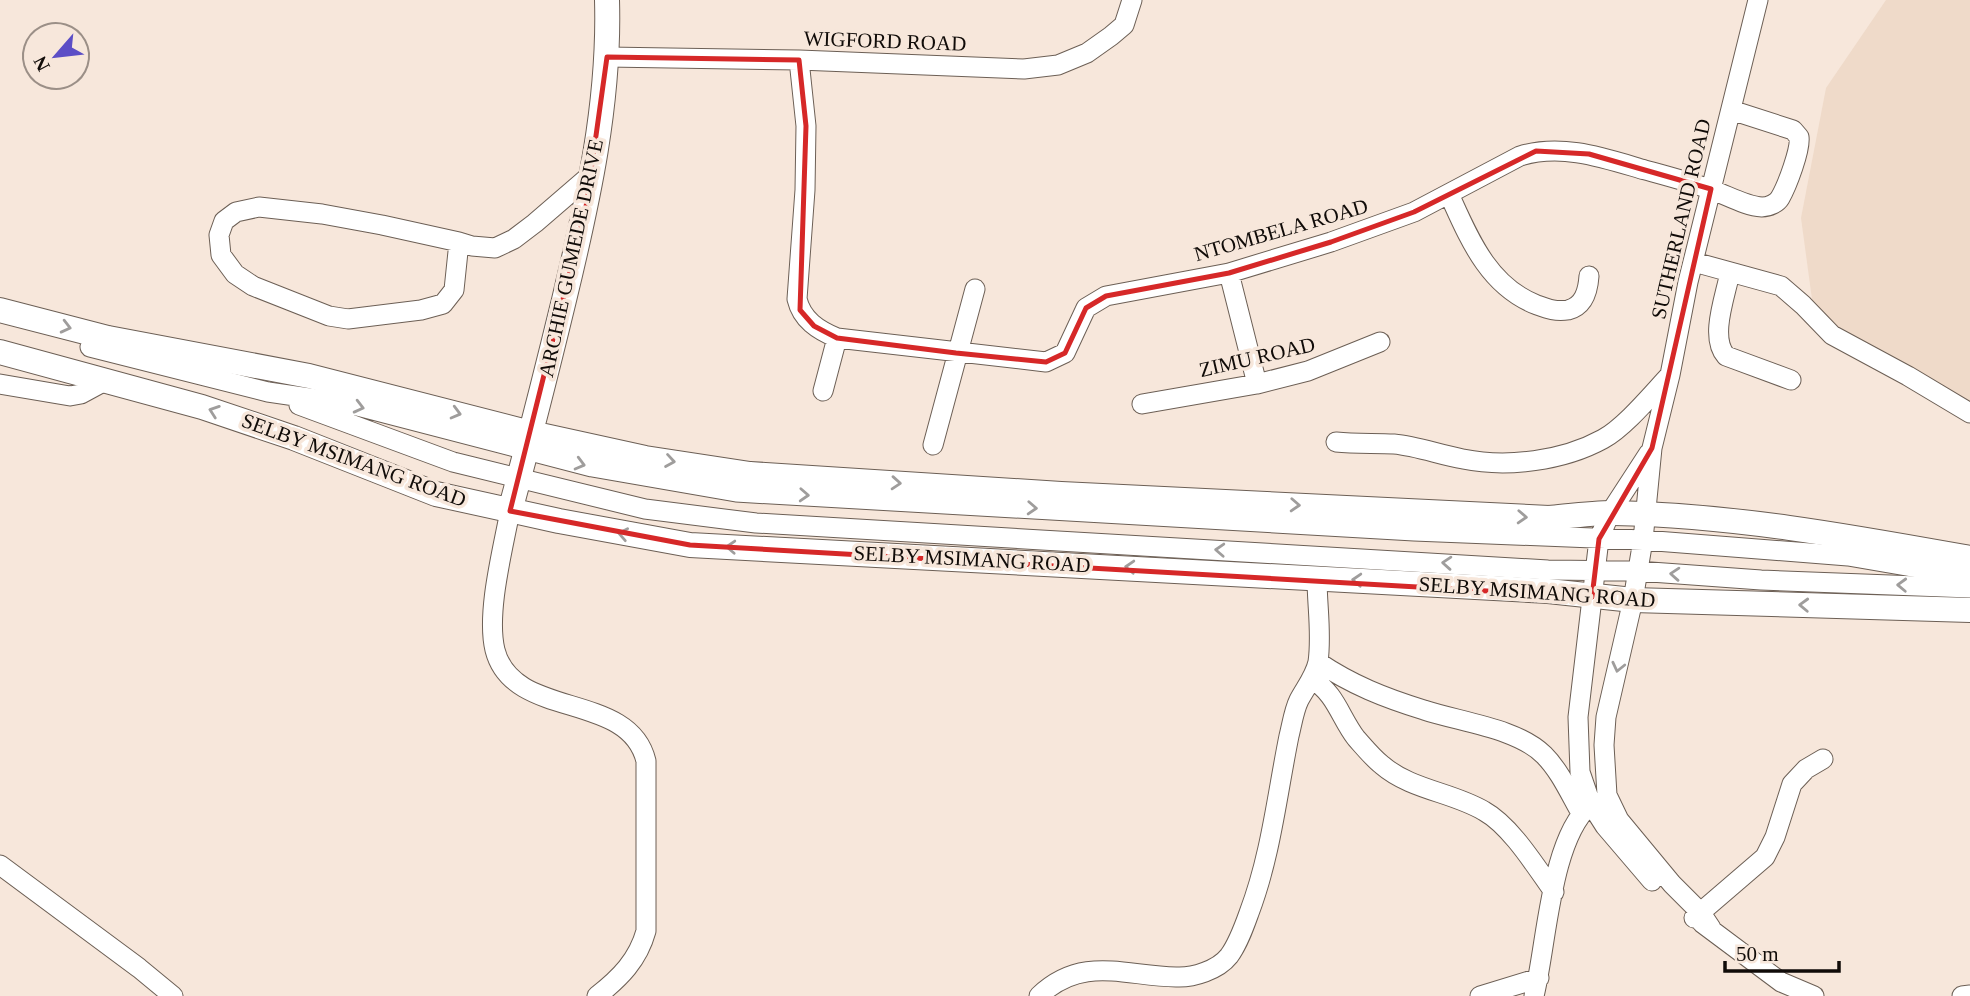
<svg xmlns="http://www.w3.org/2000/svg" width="1970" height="996" font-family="Georgia,serif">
<rect width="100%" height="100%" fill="#f7e7db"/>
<path fill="#efdac9" d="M1886,0H1970V410L1814,314L1801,218L1826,88Z"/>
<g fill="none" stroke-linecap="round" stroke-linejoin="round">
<g stroke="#6c5f55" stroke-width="21">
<path id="minor" d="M607,57L799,60L1024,69L1058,65L1087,53L1111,36L1124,25L1132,0
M799,60L806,126L805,190L797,299C802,320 818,330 837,338L1046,362L1065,353L1086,308L1106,296L1229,273L1331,242L1414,212L1520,156C1562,143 1604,158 1645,170C1667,176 1690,182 1712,190C1727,195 1745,206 1762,207C1769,207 1777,203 1780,198C1787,186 1801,149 1799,137L1793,130L1731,110
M1449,194C1469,238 1488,286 1537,305C1548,309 1556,312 1568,310C1584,306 1588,291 1589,276
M459,242L454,290L443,304L421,310L348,319L329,316L253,286L235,274L221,255L219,235L224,221L236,212L259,207L322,214L382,225L459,242L472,246L495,248L514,239L535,223L593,173
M1694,262L1781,286L1803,305L1832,335L1908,376L1970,413
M1730,272C1726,295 1709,337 1726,356L1791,380
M1229,273L1257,384
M90,347L268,392L350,404L592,467L736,492L1414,531L1643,540L1848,556L1970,577
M0,384L70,396L81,394L105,381
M823,391L837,338
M1142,404L1257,384L1308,371L1380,342
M299,405L453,462L645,509L756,523L1548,570L1637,571L1761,580L1970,588
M1336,442C1355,444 1375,443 1394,444C1417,446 1440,455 1463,459C1507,468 1563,461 1603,439C1625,427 1652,394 1669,376
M933,445L975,289
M1649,453L1610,513L1599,539L1578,717L1580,772L1591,804L1605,826L1652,881
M510,511C503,549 486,613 495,650C513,721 629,690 646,761V931C638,960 620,978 597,996
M1317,578C1317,606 1322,634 1318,662C1352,685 1385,698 1424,710C1460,722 1517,728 1544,755C1560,771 1570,794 1581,813
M1312,679C1336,694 1340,717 1356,738C1364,747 1373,758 1382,765C1411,790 1452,792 1484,811C1511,826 1536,867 1554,892
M0,865L139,968L173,996
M1694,918L1765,857L1775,837L1792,784L1806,769L1823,759
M1702,923L1781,982L1814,996
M1711,928L1701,913L1672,884L1619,820L1607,795L1604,745L1606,717L1633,600L1643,540L1652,448L1670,375L1688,282L1758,0
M1039,996C1082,955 1124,976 1176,977C1193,978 1218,970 1229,956C1238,944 1244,927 1249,913C1271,855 1277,795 1289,736C1292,724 1294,710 1299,700C1306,687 1315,676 1318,662
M1480,996L1539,978
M1534,996C1547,944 1550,841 1590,805
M1962,996L1970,995"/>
</g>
<g stroke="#6c5f55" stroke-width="26">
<path id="major" d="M0,310L108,338L309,376L531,433L645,458L750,474L1061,494L1549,518C1570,516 1592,513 1613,513C1733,515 1853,537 1970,558
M0,352L202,407L294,438L436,494L559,521L690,545L1548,591L1633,600L1970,610
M510,511C529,441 547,370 564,300C588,201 610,102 607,0"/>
</g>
<use href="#minor" stroke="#fff" stroke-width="19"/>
<use href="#major" stroke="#fff" stroke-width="24"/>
</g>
<defs><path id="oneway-chevron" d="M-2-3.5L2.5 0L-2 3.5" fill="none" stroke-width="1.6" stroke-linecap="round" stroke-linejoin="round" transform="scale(1.75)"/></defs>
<g stroke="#9f9d9c">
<use href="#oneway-chevron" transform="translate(66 327) rotate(14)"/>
<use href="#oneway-chevron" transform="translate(359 407) rotate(14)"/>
<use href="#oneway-chevron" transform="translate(214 411) rotate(-161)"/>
<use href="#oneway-chevron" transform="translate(456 413) rotate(15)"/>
<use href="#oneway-chevron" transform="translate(670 461) rotate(9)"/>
<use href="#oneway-chevron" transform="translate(580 464) rotate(15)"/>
<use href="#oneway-chevron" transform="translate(896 483) rotate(4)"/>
<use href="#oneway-chevron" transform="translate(804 495) rotate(3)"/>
<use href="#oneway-chevron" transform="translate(1295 505) rotate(3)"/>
<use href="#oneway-chevron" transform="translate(1032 508) rotate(3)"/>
<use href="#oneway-chevron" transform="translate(1522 517) rotate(3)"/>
<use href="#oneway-chevron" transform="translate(623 534) rotate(-169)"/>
<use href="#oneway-chevron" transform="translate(731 547) rotate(-177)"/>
<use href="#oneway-chevron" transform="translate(1220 550) rotate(-177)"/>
<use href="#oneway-chevron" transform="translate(1447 563) rotate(-176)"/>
<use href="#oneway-chevron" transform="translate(1130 567) rotate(-177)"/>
<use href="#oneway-chevron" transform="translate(1675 574) rotate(-176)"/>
<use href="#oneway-chevron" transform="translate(1357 580) rotate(-177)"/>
<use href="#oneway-chevron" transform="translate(1902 585) rotate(-178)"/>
<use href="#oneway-chevron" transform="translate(1804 605) rotate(-178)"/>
<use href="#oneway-chevron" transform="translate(1618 667) rotate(103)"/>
</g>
<path fill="none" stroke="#d62828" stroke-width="5" stroke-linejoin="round" d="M607,57L799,60L806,126L800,310L814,326L837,338L956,353L1046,362L1065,353L1086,308L1106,296L1229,273L1331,242L1414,212L1536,151L1589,154L1711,189L1652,448L1599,539L1592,597L690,545L510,511L586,207Z"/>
<g text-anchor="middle" stroke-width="7" stroke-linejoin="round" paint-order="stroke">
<g font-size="21" fill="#100b08" stroke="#f7e7db">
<text transform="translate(885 41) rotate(2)" y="7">WIGFORD ROAD</text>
<text transform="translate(1681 219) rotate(-77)" y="7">SUTHERLAND ROAD</text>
<text transform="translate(1281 230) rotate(-16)" y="7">NTOMBELA ROAD</text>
<text transform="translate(571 258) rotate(-78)" y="7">ARCHIE GUMEDE DRIVE</text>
<text transform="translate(1257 357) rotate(-13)" y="7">ZIMU ROAD</text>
<text transform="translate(354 460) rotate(20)" y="7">SELBY MSIMANG ROAD</text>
<text transform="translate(972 559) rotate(3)" y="7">SELBY MSIMANG ROAD</text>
<text transform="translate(1537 592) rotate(4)" y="7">SELBY MSIMANG ROAD</text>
</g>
</g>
<g transform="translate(56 56) rotate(242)"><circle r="33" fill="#f7e7db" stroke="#9b8f87" stroke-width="2"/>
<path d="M0-5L12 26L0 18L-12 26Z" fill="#5c4ec6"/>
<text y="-10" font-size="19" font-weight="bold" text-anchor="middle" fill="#100b08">N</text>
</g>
<path d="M1725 961v10h114v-10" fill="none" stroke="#100b08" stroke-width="3.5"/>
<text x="1736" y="961" font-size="21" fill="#100b08" stroke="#f7e7db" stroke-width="5" paint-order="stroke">50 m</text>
</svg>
